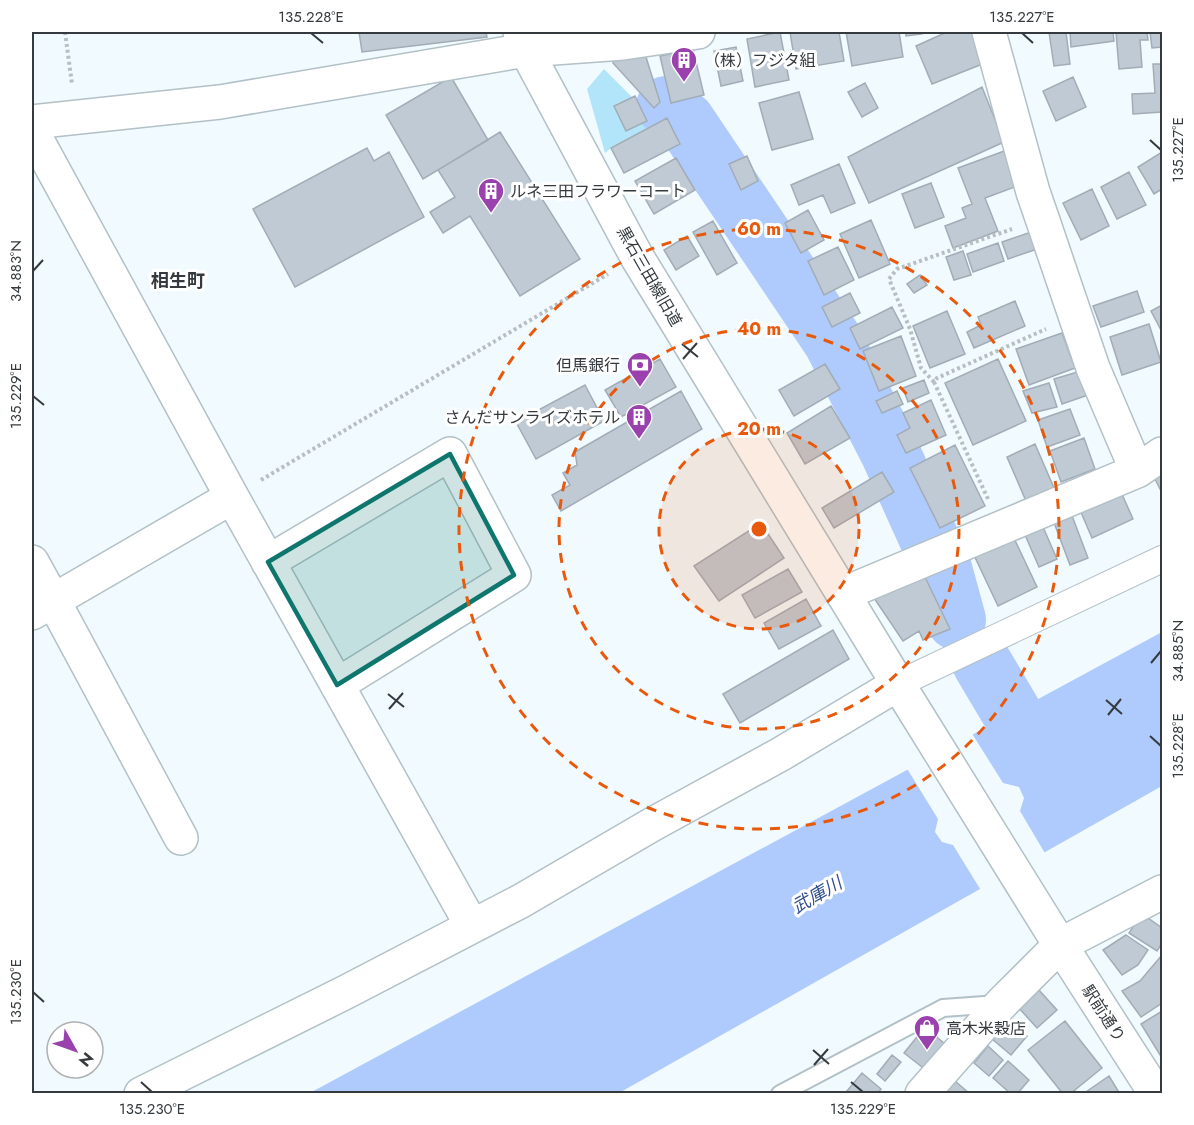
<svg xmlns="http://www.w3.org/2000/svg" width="1194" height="1125" font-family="Jost,'Noto Sans JP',sans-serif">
<rect width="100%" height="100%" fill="#f1fafe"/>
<path fill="#b3e5fa" d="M604,69L661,126L611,148L605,153L587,89Z"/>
<path fill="#afcbfe" d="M1162,632V786L619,1093L308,1094Z"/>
<path fill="#f1fafe" d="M971,732L1003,783L1019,787L1024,798L1020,811L1046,855L982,892L953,845L942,842L935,832L938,819L906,767Z"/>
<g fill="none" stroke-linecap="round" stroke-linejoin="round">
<path stroke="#afcbfe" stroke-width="60" d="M666,106L685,121L833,341L890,452L941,565L956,620
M982,663L1045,769"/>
</g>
<path fill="#bfcad4" stroke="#a1acb6" stroke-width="1.5" d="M359,32H486L487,37L362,52Z
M780,32L789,80L755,87L747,39Z
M790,32H839L844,61L796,69Z
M846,32H899L903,57L852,66Z
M906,32H928L921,34L906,36Z
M947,32H973L985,63L932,84L916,46Z
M1049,32H1066L1070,64L1054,66Z
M1070,32H1113L1114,41L1071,47Z
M1116,32H1147L1148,40H1140L1142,67L1119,69Z
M1150,32H1162V47L1152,48Z
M736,47L743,81L721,86L714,51Z
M693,49L704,95L671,103L660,56Z
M646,57L660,102L654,108L613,63V58Z
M1153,64H1162V112L1133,114L1132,94L1155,93Z
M451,77L488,140L423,179L386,115Z
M1073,77L1086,107L1056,121L1043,91Z
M865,83L878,108L862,117L848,92Z
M982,87L1004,142L869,203L848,157Z
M799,92L813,139L772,150L759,103Z
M635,96L647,121L626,131L614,106Z
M667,118L680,144L624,173L611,148Z
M500,132L580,259L520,296L470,216L443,233L430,212L455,197L438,170Z
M367,148L374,161L389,152L424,217L295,287L253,209Z
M1007,150L1020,185L985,198L998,231L953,248L945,226L966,218L962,208L972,204L958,168Z
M1162,152V189L1154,194L1138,167Z
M747,156L758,181L741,190L729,164Z
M676,158L695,190L654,214L635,181Z
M839,164L855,203L831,213L823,195L799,205L791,185Z
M1129,172L1146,205L1117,219L1101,187Z
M931,183L944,217L915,228L902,194Z
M1092,189L1109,226L1081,240L1063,203Z
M808,210L824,240L801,253L785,223Z
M871,220L890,264L859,278L840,234Z
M713,221L737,263L717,275L693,232Z
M1037,230L1043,247L1008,259L1002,242Z
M687,236L699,256L676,270L664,250Z
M998,243L1004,261L973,272L967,254Z
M838,247L854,280L824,295L808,261Z
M963,251L971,275L954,280L946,257Z
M920,275L927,285L914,293L907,284Z
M1137,291L1144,312L1101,327L1093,306Z
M850,293L860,313L832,327L822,307Z
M1015,301L1025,326L974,348L967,332L981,325L978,317Z
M1162,305V332L1151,311Z
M892,307L903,328L860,349L850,328Z
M947,311L965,354L930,368L913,326Z
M1149,324L1161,362L1122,375L1110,337Z
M1062,333L1075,368L1029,385L1016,349Z
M901,336L916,376L879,391L863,351Z
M660,359L676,387L621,417L605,390Z
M998,359L1026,421L973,445L945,383Z
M825,364L840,389L794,416L779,390Z
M1081,371L1088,395L1062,404L1054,379Z
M924,380L929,393L908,402L903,388Z
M1049,383L1057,407L1032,413L1023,391Z
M585,385L604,421L536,459L516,422Z
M681,391L702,429L561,511L552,495L570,485L563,473L577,465L575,452Z
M897,391L903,404L882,413L876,401Z
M931,400L946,435L906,453L897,435L910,428L903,413Z
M831,406L850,438L805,464L787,433Z
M1070,409L1080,435L1047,447L1038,420Z
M1084,438L1095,469L1061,482L1050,451Z
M1035,444L1054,488L1026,501L1007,457Z
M955,445L985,506L940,528L910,468Z
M882,472L894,492L834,528L822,508Z
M1162,474V493L1155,479Z
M1121,492L1133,519L1092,538L1080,510Z
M1071,513L1088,558L1070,565L1053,520Z
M761,523L784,558L719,601L694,566Z
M1043,527L1057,559L1039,567L1025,535Z
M1012,534L1037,587L998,606L973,553Z
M788,569L802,592L755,618L742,595Z
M923,573L950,629L923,640L919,631L903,641L874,598Z
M806,599L821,626L779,649L764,623Z
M833,630L849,659L740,723L723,694Z
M1148,918L1162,928V943L1157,951L1129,933L1135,924Z
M1126,935L1148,950L1138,965L1122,975L1103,950Z
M1162,955V1003L1141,1017L1122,991L1140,981Z
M1038,989L1057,1010L1037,1028L1018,1007Z
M1162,1011V1058L1141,1024Z
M1008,1020L1027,1036L1011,1055L992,1039Z
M1065,1021L1102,1068L1070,1094H1063L1028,1050Z
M925,1027L951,1049L931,1074L904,1053Z
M988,1046L1003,1060L989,1076L974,1063Z
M892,1055L901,1062L885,1081L877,1074Z
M1008,1061L1029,1080L1017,1094H1011L993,1078Z
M862,1073L881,1089L877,1094H847L846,1092Z
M1109,1076L1120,1094H1083Z
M955,1081L970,1094H944Z"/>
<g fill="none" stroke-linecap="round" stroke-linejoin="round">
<g stroke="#b2c1c7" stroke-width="20">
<path id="service" d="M780,1094L943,1008L998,1004"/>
</g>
<g stroke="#b2c1c7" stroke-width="28">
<path id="pedestrian" d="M898,684L1162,559"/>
</g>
<g stroke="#b2c1c7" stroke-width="36">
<path id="minor" d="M989,32L1033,192L1042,218L1093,368L1137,471
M32,122L220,102L526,50L623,43L698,32
M32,131L232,497L472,926
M32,562L53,600L181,838
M268,562L450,454L514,575L337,685
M843,594L1137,471L1162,454
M32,613L232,497
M141,1094L346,992L521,901L653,824L781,754L898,684
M922,1094L1002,1003L1060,945L1162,892"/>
</g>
<g stroke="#b2c1c7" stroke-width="36">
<path id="tertiary" d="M520,32L526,50L637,257L906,697L1052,932L1156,1094"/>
</g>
<path stroke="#b7bfc2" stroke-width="4" stroke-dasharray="3 3" stroke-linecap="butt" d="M65,32L72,84
M934,382L921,368L910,329L889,279L897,269L1012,229
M261,480L608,274
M988,499L934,382L937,378L1046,329"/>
<use href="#service" stroke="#fff" stroke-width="16"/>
<use href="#pedestrian" stroke="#fff" stroke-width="26"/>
<use href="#minor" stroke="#fff" stroke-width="33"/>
<use href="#tertiary" stroke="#fff" stroke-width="33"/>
</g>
<path fill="#0f766e" fill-opacity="0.2" stroke="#0f766e" stroke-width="4.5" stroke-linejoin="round" d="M450,454L514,575L337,685L268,562Z"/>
<path fill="none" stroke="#343a3d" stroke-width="2" d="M311,33L323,43M1022,33L1033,43M1150,140L1161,150M33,271L43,260M682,344L698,357M683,359L697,343M33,396L44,405M1151,663L1161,651M388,694L404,707M1106,700L1122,714M389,709L403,693M1108,715L1121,699M1150,736L1161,746M33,992L44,1002M813,1050L829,1064M814,1065L828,1049M141,1082L152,1092M851,1082L863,1092"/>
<circle cx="759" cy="529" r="100" fill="#e8590c" fill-opacity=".12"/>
<g fill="none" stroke="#e8590c" stroke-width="3" stroke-dasharray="10 8">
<circle cx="759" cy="529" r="100"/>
<circle cx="759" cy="529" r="200"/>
<circle cx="759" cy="529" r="300"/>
</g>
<defs>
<g id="building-pin" transform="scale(1.35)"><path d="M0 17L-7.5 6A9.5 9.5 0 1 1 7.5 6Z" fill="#9a41ad" stroke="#fff"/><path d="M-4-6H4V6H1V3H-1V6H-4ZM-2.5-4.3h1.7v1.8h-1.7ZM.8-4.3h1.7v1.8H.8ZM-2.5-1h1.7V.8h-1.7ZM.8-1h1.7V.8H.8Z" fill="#fff"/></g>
<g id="bank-pin" transform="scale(1.35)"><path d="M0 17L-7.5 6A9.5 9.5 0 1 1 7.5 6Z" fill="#9a41ad" stroke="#fff"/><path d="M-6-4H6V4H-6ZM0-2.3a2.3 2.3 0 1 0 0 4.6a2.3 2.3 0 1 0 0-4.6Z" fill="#fff"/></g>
<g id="shop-pin" transform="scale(1.35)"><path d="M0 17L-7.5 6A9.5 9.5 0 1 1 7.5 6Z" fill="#9a41ad" stroke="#fff"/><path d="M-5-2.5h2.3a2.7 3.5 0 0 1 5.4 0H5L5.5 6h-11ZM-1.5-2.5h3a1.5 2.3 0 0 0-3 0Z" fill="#fff"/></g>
</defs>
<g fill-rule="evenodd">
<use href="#building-pin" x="684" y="60"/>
<use href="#building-pin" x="491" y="191"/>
<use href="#bank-pin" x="640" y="365"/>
<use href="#building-pin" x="639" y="417"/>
<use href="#shop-pin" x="927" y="1028"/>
</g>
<g text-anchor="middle" stroke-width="6" stroke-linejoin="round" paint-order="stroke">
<g font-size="16" fill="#343a3d" stroke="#fff" text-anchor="start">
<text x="704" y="66">（株）フジタ組</text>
<text x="510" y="197">ルネ三田フラワーコート</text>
<text x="620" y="371" text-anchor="end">但馬銀行</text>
<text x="620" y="423" text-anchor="end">さんだサンライズホテル</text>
<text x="946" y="1034">高木米穀店</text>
</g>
<g font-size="16" fill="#343a3d" stroke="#fff">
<text transform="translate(650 276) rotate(60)" y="6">黒石三田線旧道</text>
<text transform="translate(1104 1013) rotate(57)" y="6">駅前通り</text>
</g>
<g font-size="18" font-weight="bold" fill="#343a3d" stroke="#fff">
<text x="178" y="287">相生町</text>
</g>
<g font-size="18" font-style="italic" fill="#31508e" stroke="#fff">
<text transform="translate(817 895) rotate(-30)" y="6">武庫川</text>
</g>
</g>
<circle cx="759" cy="529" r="9" fill="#e8590c" stroke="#fff" stroke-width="3"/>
<g font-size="18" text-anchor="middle" font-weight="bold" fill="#e8590c" stroke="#fff" stroke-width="6" stroke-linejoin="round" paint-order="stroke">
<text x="759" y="235">60 m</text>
<text x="759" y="335">40 m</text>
<text x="759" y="435">20 m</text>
</g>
<rect width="1194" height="1125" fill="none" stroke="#ffffff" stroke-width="66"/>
<g transform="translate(75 1050) rotate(130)"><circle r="28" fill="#ffffff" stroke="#aeb0b1" stroke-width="1.5"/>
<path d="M0-4.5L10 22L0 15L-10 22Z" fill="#9a41ad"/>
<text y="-9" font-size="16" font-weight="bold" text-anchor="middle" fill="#343a3d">N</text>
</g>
<rect x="33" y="33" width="1128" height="1059" fill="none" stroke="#343a3d" stroke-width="2"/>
<g font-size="15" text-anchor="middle" fill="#343a3d">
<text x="311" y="22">135.228°E</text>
<text x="1022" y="22">135.227°E</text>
<text transform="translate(1178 150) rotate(-90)" y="5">135.227°E</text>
<text transform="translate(16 271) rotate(-90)" y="5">34.883°N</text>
<text transform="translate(16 396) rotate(-90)" y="5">135.229°E</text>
<text transform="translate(1178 651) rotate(-90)" y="5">34.885°N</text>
<text transform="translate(1178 746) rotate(-90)" y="5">135.228°E</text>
<text transform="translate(16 992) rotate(-90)" y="5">135.230°E</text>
<text x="152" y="1114">135.230°E</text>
<text x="863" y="1114">135.229°E</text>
</g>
</svg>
